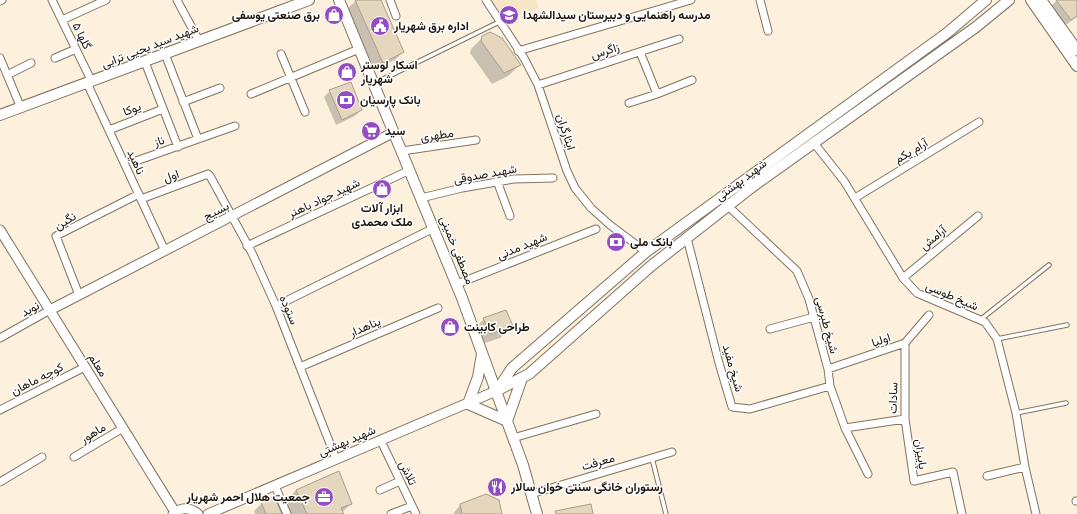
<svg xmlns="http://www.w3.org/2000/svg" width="1077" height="514" font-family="'Fira Sans Condensed',Vazirmatn,sans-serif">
<rect width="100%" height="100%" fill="#fdf1de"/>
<path fill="#f9e6c7" d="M490,0H536L539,9L501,21Z"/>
<path fill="#0003" d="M380,0L403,52L395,60L375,70L347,9L357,0Z
M1057,0H1077V17L1063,27L1049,8Z
M483,37L520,65L508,76L492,84L470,53L471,49Z
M330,91L361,110L355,116L336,125L324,97Z
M484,319L512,326L500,338L479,345L472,331Z
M296,490L351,504L342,512L343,514H290L285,502Z
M262,503L281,514H255L254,511Z
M460,505L501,514H453Z"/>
<path fill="#e5d6be" stroke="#ab9d87" d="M355,0H381L404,52L383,63Z
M1056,0H1077V16L1071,20Z
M490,32L502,38L521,65L504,73L481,41L482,36Z
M351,82L362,110L342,120L329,90Z
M506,310L513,326L490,334L483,318Z
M339,471L352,504L341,508L344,514H307L296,490Z
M486,494L499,500L502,514H462L460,504Z
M274,496L282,514H266L261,502Z
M591,504L593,514H556L555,511Z"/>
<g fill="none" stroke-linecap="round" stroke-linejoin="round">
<g stroke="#81745f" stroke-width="5.5">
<path id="service" d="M375,83L499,22
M980,320L1049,265
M997,339L1067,325
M1016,413L1066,403
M652,458L666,514"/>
</g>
<g stroke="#81745f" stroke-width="9">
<path id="minor" d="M52,0L92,82
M177,0L199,41
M390,0L396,16
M486,0L524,58L538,85L567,171L575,188L591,208L610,225L646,252
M760,0L768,31
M0,1L2,0
M62,20L106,0
M518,51L691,0
M640,52L657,94
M165,54L198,139
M281,54L305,112
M0,58L21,108
M55,58L76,49
M145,62L178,147
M7,75L31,63
M87,83L165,251
M538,85L679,39
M251,94L359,49
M183,102L220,88
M629,103L657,94L692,80
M109,130L163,109
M814,143L844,181L903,278L917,293L985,322L997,339L1016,413L1025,467L1036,514
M402,151L476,140
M136,161L235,126
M497,181L510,216
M421,198L462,188L514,179L553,178
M855,198L979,122
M141,199L208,174L210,176L252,253L276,306L336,459
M728,206L797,271L809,299L828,369L830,386L845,428L868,474
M687,238L719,363L732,407L750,409L830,386
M247,246L410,170
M903,278L978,216
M457,284L596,229
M79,295L56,236L139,194
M276,306L434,228
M770,329L814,317
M0,338L50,310
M300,367L438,308
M828,369L905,343L929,315
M0,410L85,367
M905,419L914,481L953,472L962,514
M845,428L905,419V343
M513,438L596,414
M381,441L416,514
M74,457L123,428
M987,476L1025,467
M0,482L42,457
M275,486L287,514
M380,490L400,481
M531,494L672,452
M1076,501H1077
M391,514L412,506"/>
</g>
<g stroke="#81745f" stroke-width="11">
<path id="tertiary" d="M0,230L175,512
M50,310L394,132
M173,514C181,507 190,507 198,514
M208,514L496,391"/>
</g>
<g stroke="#81745f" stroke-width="12">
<path id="secondary" d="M339,0L462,298L523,465L537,514
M1031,0L1077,66
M1041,0L1077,50
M0,115L309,0
M482,354L478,377L468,404L507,421L522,378
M498,389L512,368L646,252L947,33L986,0
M496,391L529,374L651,266L752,187L976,27L1009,0"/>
</g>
<use href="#service" stroke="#fff" stroke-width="3.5"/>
<use href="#minor" stroke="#fff" stroke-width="7"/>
<use href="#tertiary" stroke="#fff" stroke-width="9"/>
<use href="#secondary" stroke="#fff" stroke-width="10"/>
</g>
<defs>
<g id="shop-disc" transform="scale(1)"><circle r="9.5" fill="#944dc0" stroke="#fff"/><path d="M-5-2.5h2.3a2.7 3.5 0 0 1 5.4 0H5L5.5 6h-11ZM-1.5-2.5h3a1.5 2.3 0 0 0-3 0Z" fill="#fff"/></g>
<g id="school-disc" transform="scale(1)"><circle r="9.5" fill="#944dc0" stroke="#fff"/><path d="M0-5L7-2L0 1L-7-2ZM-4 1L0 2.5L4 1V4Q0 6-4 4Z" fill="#fff"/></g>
<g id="civic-disc" transform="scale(1)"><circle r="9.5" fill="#944dc0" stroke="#fff"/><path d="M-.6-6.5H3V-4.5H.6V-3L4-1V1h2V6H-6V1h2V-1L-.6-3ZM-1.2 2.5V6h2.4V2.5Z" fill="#fff"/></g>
<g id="bank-disc" transform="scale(1)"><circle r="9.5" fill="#944dc0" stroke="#fff"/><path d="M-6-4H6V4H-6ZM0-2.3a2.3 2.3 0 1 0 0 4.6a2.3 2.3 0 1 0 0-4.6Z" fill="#fff"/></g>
<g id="supermarket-disc" transform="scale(1)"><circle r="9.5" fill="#944dc0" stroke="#fff"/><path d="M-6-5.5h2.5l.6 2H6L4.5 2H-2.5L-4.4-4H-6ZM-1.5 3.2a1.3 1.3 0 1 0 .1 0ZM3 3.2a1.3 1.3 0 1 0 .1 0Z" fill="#fff"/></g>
<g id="restaurant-disc" transform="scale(1)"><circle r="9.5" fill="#944dc0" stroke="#fff"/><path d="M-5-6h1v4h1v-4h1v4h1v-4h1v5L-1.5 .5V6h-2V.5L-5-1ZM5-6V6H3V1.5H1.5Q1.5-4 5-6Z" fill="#fff"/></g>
<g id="office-disc" transform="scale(1)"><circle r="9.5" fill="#944dc0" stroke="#fff"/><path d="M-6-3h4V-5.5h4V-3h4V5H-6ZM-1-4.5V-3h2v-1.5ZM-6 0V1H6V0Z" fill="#fff"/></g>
</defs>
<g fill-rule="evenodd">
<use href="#shop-disc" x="334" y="15"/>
<use href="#school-disc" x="509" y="15"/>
<use href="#civic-disc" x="380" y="26"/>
<use href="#shop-disc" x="347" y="72"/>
<use href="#bank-disc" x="346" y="100"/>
<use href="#supermarket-disc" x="371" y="131"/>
<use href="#shop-disc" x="382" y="189"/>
<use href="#bank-disc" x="616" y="242"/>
<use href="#shop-disc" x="450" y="327"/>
<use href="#restaurant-disc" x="497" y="487"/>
<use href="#office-disc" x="324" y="497"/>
</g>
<g text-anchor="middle" stroke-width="3" stroke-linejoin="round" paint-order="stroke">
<g font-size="12" font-weight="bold" fill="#19130b" stroke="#fff" text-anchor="start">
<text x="320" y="19" text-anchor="end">برق صنعتی یوسفی</text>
<text x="523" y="19">مدرسه راهنمایی و دبیرستان سیدالشهدا</text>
<text x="394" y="30">اداره برق شهریار</text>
<text x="361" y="69">اسکار لوستر<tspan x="361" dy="14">شهریار</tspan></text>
<text x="360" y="104">بانک پارسیان</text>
<text x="385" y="135">سید</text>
<text x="382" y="212" text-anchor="middle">ابزار آلات<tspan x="382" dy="14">ملک محمدی</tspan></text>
<text x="630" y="246">بانک ملی</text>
<text x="464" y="331">طراحی کابینت</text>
<text x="511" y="491">رستوران خانگی سنتی خوان سالار</text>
<text x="310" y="501" text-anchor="end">جمعیت هلال احمر شهریار</text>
</g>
<g font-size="12" fill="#19130b" stroke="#fff">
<text transform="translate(82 36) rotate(64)" y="4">گلها ۵</text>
<text transform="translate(150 46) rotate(-21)" y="4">شهید سید یحیی ترابی</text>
<text transform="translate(605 51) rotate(-18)" y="4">زاگرس</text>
<text transform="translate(132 109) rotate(-21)" y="4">یوکا</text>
<text transform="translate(566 132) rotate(72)" y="4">ایثارگران</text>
<text transform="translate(437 135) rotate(-8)" y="4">مطهری</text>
<text transform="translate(159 141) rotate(-19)" y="4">ناز</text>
<text transform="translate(911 151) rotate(-31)" y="4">آرام یکم</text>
<text transform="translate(136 162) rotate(65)" y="4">ناهید</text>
<text transform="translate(485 174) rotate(-10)" y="4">شهید صدوقی</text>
<text transform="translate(171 176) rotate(-20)" y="4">اول</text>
<text transform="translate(741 180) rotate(-37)" y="4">شهید بهشتی</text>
<text transform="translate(324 198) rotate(-25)" y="4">شهید جواد باهنر</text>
<text transform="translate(216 211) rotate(-27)" y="4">بسیج</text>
<text transform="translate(65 221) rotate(-31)" y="4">نگین</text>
<text transform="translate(933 238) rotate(-40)" y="4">آرامش</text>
<text transform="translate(522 246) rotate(-22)" y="4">شهید مدنی</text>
<text transform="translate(457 250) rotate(68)" y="4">مصطفی خمینی</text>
<text transform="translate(952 296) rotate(23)" y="4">شیخ طوسی</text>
<text transform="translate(30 309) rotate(-29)" y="4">نوید</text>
<text transform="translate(289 310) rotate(67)" y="4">ستوده</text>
<text transform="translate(827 325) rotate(75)" y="4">شیخ طبرسی</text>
<text transform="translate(365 327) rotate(-23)" y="4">پناهدار</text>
<text transform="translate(881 340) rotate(-19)" y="4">اولیا</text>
<text transform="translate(98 365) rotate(58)" y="4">معلم</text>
<text transform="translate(733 368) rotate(74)" y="4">شیخ مفید</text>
<text transform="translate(37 379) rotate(-27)" y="4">کوچه ماهان</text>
<text transform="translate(893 398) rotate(-88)" y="4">سادات</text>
<text transform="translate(93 433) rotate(-31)" y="4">ماهور</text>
<text transform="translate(347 441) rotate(-23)" y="4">شهید بهشتی</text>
<text transform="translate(921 454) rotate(82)" y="4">پاییزان</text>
<text transform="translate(598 462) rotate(-16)" y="4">معرفت</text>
<text transform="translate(408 473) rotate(64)" y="4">تلاش</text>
</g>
</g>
</svg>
